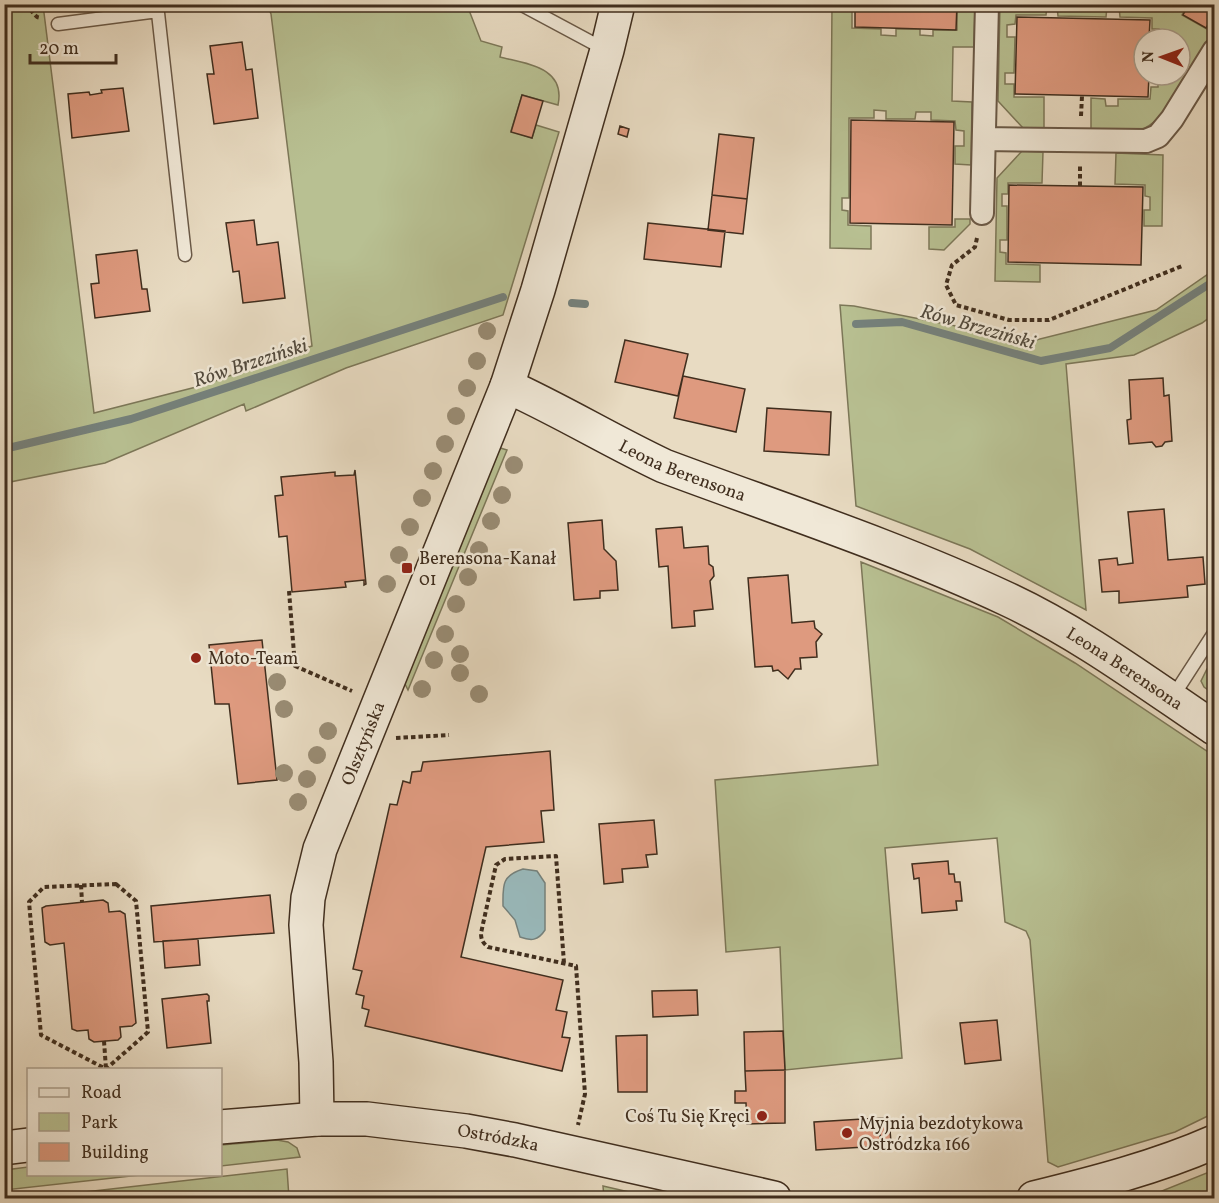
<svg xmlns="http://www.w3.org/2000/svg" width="1219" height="1203" font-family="Vollkorn,serif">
<rect width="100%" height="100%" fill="#e8dbc2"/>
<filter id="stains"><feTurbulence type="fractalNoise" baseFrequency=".00333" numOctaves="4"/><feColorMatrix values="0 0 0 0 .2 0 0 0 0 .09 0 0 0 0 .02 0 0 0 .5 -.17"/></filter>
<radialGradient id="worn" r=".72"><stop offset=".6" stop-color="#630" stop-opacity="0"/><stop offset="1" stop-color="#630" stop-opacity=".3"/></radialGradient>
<path fill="#b8c092" stroke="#7c7758" stroke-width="1.5" d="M5,5H43L94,413L204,385L312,346L271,14L267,5H467L481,41L502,47L500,57C527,64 566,67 558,105L522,95L511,131L532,138L536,125L559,132L503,315L346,368L246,411L244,404L105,463L5,483Z
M832,5H842V11H852V28L881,29V35L896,36V29H920V35L933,36V30H957V8H964V5H975L974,47H953L952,101L972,102L971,165L955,164V146H964V131L956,130L955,121L931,120V112H916L915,119H886V111L874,110V118H849V198H842V210L848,211V225L871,226V249L830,248Z
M1000,5H1188L1182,15L1214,33C1200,56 1168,121 1142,129C1127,134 1107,130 1091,130V98L1105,99L1106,106H1118V99H1150L1151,87H1158V75H1180V39H1159V29H1152V18L1120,17L1119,6H1107L1106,17L1058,16L1057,7L1047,6L1046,15H1016L1015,24L1007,25V37H1015L1014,73H1005V84H1014V97H1044V129L1023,128L998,101Z
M1022,151L1043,152L1042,183H1008V194H1002V206H1007V240H1000V252L1006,253V264L1040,265V282L995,281L997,178Z
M1116,153L1163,155L1162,226H1144V210H1150V197L1145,196V185L1115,184Z
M955,219H970V224L944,250L929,249V227H955Z
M1214,270V314L1202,323L1134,355L1066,364L1086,610L970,549L856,506L840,305L854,306L1032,341L1156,310Z
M497,447L507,450L408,690L405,684L404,673Z
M861,562L998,617L1075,663L1214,756V1113L1175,1132L1058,1167L1048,1162L1030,940L1026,931L1005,922L997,838L885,848L902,1058L785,1070L780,947L726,952L715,780L878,765Z
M1214,667V694L1204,687L1201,681L1207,669Z
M277,1140L288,1142L297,1148L300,1157L221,1166V1145Z
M28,1167V1174L140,1175L5,1190V1170Z
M287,1169L289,1198H32Z
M1214,1170V1198H1141L1147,1197Z
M603,1186L655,1198H604Z"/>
<path fill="#99b9bb" stroke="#75817c" stroke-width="1.5" d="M523,869L537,871L545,883V930C538,941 531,941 520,937L515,920L503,906C503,886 501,876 523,869Z"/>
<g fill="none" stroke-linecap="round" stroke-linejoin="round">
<path stroke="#75817c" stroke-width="8" d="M572,303L585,304
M856,324L902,322L1041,361L1110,348L1214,281
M4,449L131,419L503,297"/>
</g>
<path fill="#de9a7f" stroke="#402e1e" stroke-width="1.5" d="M751,4H795V9Z
M855,4H957L956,30L855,27Z
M1189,4H1211L1214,7V14L1206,28L1183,15Z
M1017,17L1150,20L1149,39H1144V75H1149L1148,97L1015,94Z
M242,42L246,70L252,69L258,118L214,124L207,74H214L210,46Z
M123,88L129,131L72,138L68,94L89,92L90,95L102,93L101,90Z
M522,95L543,101L532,138L511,132Z
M851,120L954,122L952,225L850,223Z
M620,126L629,129L627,137L618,134Z
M719,134L754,138L747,199L712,195Z
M1009,185L1143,187L1141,265L1008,262Z
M712,195L747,199L743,234L708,230Z
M254,220L257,245L278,242L285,298L243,303L239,271L233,272L226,223Z
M648,223L725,231L721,267L644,259Z
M137,250L142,289H147L150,311L95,318L91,284L99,283L96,255Z
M625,340L688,354L678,396L615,382Z
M683,376L745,389L736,432L674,418Z
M1163,378L1164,396L1169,395L1172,441L1165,442L1162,446L1156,447L1152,442L1129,444L1127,420L1131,419L1129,380Z
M767,408L831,412L829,455L764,451Z
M355,470L366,584L364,585V580L345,582L346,587L292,592L287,536L279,537L275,496L283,495L281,477L335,472V476L354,475Z
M1164,509L1168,560L1203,557L1205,584L1187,586L1188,597L1119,603V591L1102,592L1099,560L1117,558L1118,565L1133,563L1128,512Z
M602,520L604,549L616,561L618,590L600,591V598L574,600L568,523Z
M682,527L684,548L708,546L709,564L713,567L714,576L710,581L713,609L694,611L695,626L672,628L668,566L659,567L656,529Z
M788,575L792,623L814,621L815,628L822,634L816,642L817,657L800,658L801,669H795L788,679L778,670L773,671L772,666L755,667L748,578Z
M262,640L277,780L238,784L229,704H215L209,645Z
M550,751L554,810L541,811L544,842L486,847L461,957L563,980L556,1010L567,1012L562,1037L570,1038L562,1071L365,1026L369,1010L362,1008L364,996L356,994L362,971L353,969L390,804L397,805L403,781L410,783L412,772L421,771L423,762Z
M654,820L657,854L646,855L648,867L622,869L623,882L604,884L599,824Z
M948,861L949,874H954L955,882H960L962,901H956L957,910L922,913L919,878L914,879L912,864Z
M270,895L274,933L154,942L151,906Z
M103,900L108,903L109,912L120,911L125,914L136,1023L132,1026L120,1027L121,1037L118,1040L94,1042L89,1039L88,1030L77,1031L72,1029L64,943L50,945L45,942L42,908L46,906Z
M198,939L200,965L165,968L163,941Z
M697,990L698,1015L653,1017L652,991Z
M207,994L209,996V1001H207L211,1043L167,1048L162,999Z
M997,1020L1001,1060L965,1064L960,1023Z
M783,1031L785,1070L745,1071L744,1032Z
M647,1035V1092H618L616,1036Z
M785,1070V1123L747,1124L746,1103H735V1091H746L745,1071Z
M879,1118L881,1146L816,1150L814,1122Z
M879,1118H889L891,1142L880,1143Z"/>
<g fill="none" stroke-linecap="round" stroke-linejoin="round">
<g stroke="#6a5947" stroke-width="15">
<path id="lane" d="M157,4L185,255
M520,4L606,50
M58,24L158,11
M1172,698L1214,633"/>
</g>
<g stroke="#6a5947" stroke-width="26">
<path id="street" d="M984,139L1146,141L1158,136L1172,119L1214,51
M982,213L987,4"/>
</g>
<g stroke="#402e1e" stroke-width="36">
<g id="secondary">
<path id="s1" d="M507,386C560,410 611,441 664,466C779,509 896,547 1007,599C1080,633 1147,683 1214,728"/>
<path id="s2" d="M317,1119L316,1062L306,925L308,898L320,849L507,386L538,290L607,50L618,4"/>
<path id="s3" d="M220,1127L317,1119H367L466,1131L515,1140L774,1198"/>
<path d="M4,1148L28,1145"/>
<path d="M1034,1198C1095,1183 1157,1167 1214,1142"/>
</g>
</g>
<path stroke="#402e1e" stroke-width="4" stroke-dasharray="4.5 3" stroke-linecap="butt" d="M25,4L37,17L41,18
M177,7L187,4
M1081,116L1082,96
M1080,186V166
M977,238L975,247L952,265L946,285L956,305L1009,320H1049L1182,266
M289,591L295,666L352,691
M396,738L449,735
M116,884L136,901L148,1032L106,1069L41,1035L29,902L44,887Z
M81,885L82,902
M564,963L556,856L505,859L496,865L481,933C481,940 483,943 488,947L576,966L585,1094L578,1125
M104,1041L106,1069"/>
<use href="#lane" stroke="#f0e8d7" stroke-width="12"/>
<use href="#street" stroke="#f0e8d7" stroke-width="22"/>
<use href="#secondary" stroke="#f0e8d7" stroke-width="33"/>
</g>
<g fill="#998c74">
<circle cx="487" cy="331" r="9"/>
<circle cx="477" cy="361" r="9"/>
<circle cx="467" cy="388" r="9"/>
<circle cx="456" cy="416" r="9"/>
<circle cx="445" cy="444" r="9"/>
<circle cx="514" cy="465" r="9"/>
<circle cx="433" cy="471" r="9"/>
<circle cx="502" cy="495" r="9"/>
<circle cx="422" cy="498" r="9"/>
<circle cx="491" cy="521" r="9"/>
<circle cx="410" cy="527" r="9"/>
<circle cx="479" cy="550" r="9"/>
<circle cx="399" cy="555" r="9"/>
<circle cx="468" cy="577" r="9"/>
<circle cx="387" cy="584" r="9"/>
<circle cx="456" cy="604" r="9"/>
<circle cx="445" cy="634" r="9"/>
<circle cx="460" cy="654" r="9"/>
<circle cx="434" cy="660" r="9"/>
<circle cx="460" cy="673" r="9"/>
<circle cx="277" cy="682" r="9"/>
<circle cx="422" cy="689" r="9"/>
<circle cx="479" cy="694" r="9"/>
<circle cx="284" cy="709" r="9"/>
<circle cx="328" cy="731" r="9"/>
<circle cx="317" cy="755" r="9"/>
<circle cx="284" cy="773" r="9"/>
<circle cx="307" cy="779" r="9"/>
<circle cx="298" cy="802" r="9"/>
</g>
<g fill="#8f2418" stroke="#f0e8d7" stroke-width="2">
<rect x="401" y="562" width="12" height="12" rx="3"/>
<circle cx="196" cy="658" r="6"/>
<circle cx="762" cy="1116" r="6"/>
<circle cx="847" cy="1133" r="6"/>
</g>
<g text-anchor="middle" stroke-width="5" stroke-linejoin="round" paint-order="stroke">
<g font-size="18" fill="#402e1e" stroke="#f0e8d7">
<text dy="6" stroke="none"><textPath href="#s1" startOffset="195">Leona Berensona</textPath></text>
<text dy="6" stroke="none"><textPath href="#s1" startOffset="681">Leona Berensona</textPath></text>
<text dy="6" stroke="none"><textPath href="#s2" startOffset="386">Olsztyńska</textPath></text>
<text dy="6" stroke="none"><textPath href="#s3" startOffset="280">Ostródzka</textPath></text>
</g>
<g font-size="18" fill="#402e1e" stroke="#f0e8d7" text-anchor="start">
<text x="419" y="564">Berensona-Kanał<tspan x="419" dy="21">01</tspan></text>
<text x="208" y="664">Moto-Team</text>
<text x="750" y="1122" text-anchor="end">Coś Tu Się Kręci</text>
<text x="859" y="1129">Myjnia bezdotykowa<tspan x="859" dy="21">Ostródzka 166</tspan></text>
</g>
<g font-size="20" font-style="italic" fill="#524a3d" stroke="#f0e8d7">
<text transform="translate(978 326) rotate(16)" y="7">Rów Brzeziński</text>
<text transform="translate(250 362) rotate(-18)" y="7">Rów Brzeziński</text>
</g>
</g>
<rect width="1219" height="1203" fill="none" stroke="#e8dbc2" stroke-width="24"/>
<rect x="6" y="6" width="1207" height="1191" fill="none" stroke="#402e1e" stroke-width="3"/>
<rect x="12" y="12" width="1195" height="1179" fill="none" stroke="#402e1e" stroke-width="1.5"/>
<rect x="27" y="1068" width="195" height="108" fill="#f0e8d7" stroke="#aa9e8d" stroke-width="1.5"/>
<rect x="39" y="1088" width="30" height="9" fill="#f0e8d7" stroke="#aa9e8d" stroke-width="1.5"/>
<text x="81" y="1098" font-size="18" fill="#402e1e">Road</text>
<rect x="39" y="1113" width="30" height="18" fill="#b8c092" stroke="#aa9e8d" stroke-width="1.5"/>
<text x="81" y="1128" font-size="18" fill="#402e1e">Park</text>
<rect x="39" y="1143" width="30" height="18" fill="#de9a7f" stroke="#aa9e8d" stroke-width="1.5"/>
<text x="81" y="1158" font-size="18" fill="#402e1e">Building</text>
<g transform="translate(1162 57) rotate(271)"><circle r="28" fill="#f0e8d7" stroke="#aa9e8d" stroke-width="1.5"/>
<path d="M0-4.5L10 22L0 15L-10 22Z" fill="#8f2418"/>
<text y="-9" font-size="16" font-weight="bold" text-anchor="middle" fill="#402e1e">N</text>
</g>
<path d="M30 54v9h86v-9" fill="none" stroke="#402e1e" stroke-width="3"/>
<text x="39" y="54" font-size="18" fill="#402e1e" stroke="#f0e8d7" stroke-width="4.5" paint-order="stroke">20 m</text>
<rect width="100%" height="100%" filter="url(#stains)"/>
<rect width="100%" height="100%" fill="url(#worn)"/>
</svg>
